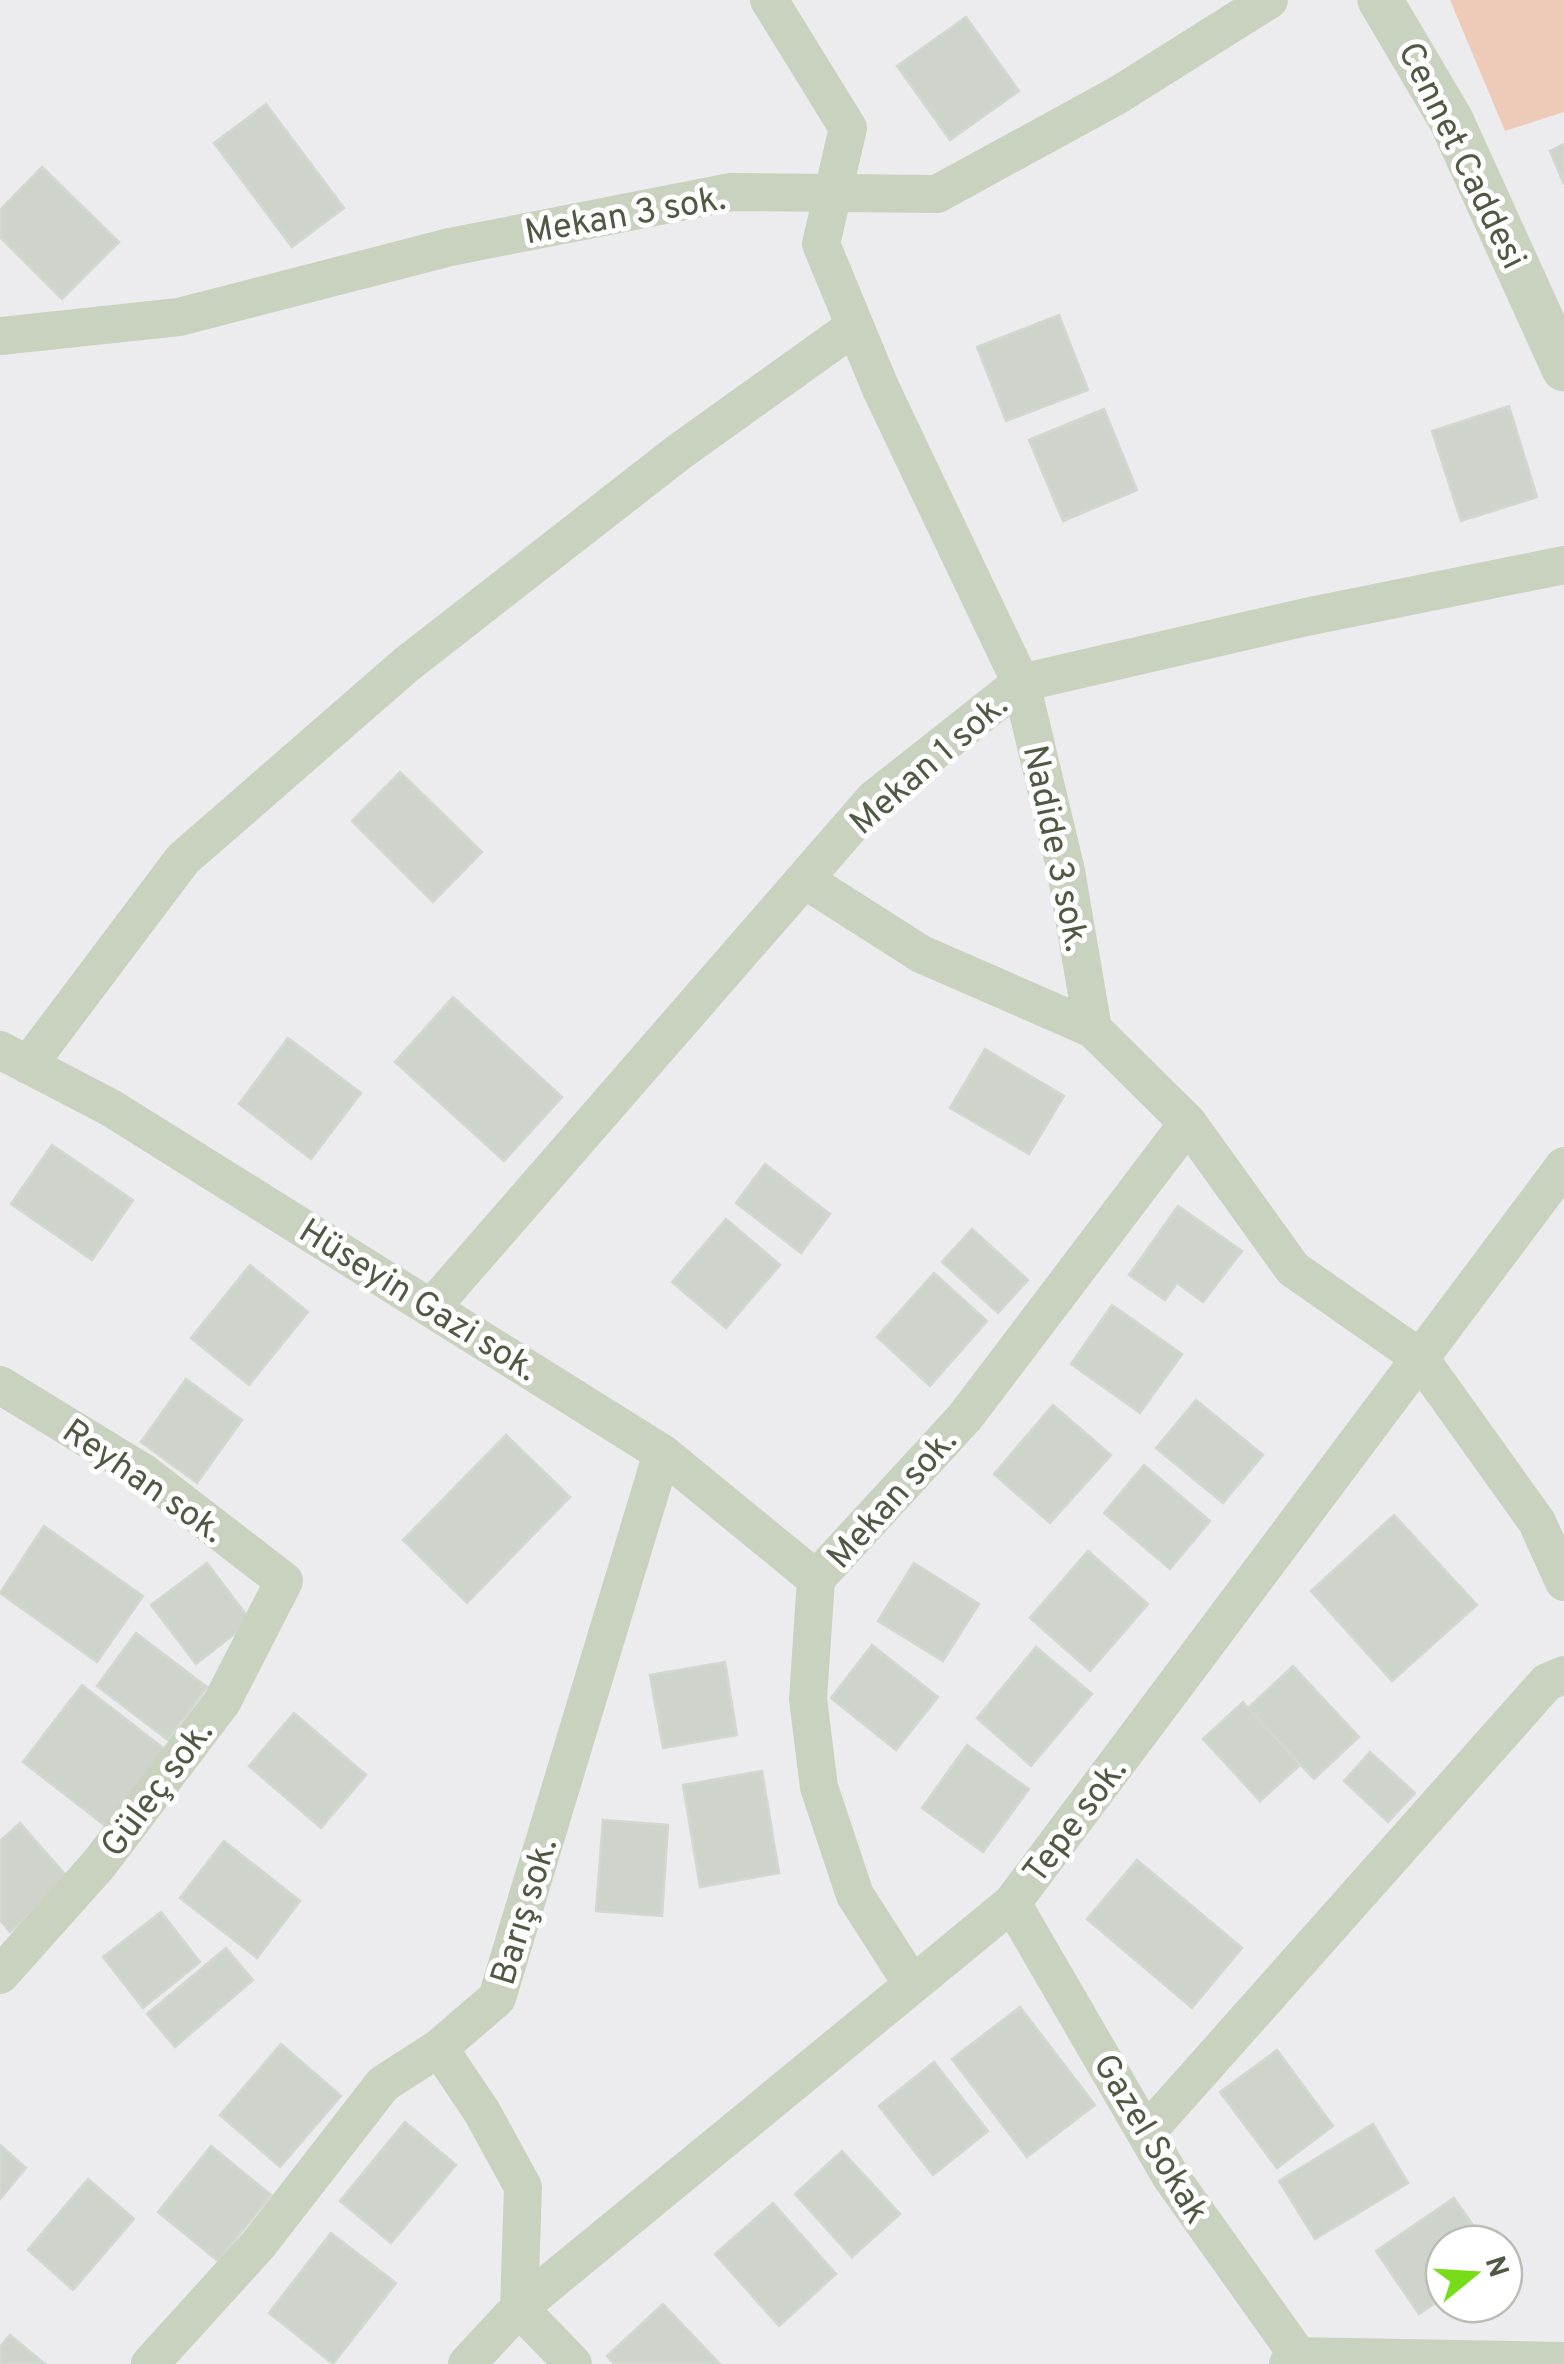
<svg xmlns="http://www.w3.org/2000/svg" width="1564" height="2364" font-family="Overpass,sans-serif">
<rect width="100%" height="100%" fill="#ececef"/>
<path fill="#eecbb9" d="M1450,0H1564V112L1505,131Z"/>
<path fill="#ced4cb" stroke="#d2d8d0" stroke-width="2.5" d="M966,17L1019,91L950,140L897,66Z
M266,104L344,208L292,247L214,143Z
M1564,144V184L1550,151Z
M42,167L119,242L62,299L0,237V210Z
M1059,315L1088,390L1006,421L977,347Z
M1509,406L1537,497L1461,521L1432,431Z
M1104,409L1137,490L1063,521L1029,440Z
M400,772L482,852L433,902L352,821Z
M453,997L562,1097L504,1161L395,1062Z
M288,1038L361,1093L311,1159L239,1104Z
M985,1049L1064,1096L1029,1154L950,1108Z
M52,1145L133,1200L92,1260L11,1204Z
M765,1164L830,1214L801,1253L736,1203Z
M1178,1206L1242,1251L1203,1302L1177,1283L1165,1300L1129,1275Z
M726,1219L780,1265L726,1328L672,1282Z
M972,1229L1028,1280L998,1313L942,1262Z
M250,1265L308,1312L249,1385L191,1338Z
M934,1273L987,1321L930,1386L877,1337Z
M1112,1305L1182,1354L1140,1413L1071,1364Z
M186,1379L242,1420L197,1483L141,1442Z
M1196,1400L1263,1455L1223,1503L1156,1448Z
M1053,1405L1111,1455L1050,1523L994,1474Z
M506,1435L570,1497L467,1603L403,1540Z
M1144,1465L1210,1521L1170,1569L1104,1513Z
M1394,1515L1477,1605L1392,1681L1311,1591Z
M44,1526L143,1596L97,1662L0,1593Z
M1088,1551L1148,1604L1090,1671L1030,1618Z
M207,1563L251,1621L196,1664L151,1605Z
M914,1563L979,1604L943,1661L878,1621Z
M136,1633L207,1687L168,1740L97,1686Z
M872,1645L938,1697L896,1750L831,1698Z
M1036,1647L1092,1694L1031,1766L977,1718Z
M725,1662L737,1735L663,1748L650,1675Z
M1293,1666L1359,1737L1314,1779L1248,1708Z
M82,1685L171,1754L112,1831L23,1762Z
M1243,1702L1300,1765L1260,1801L1203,1739Z
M294,1713L366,1775L321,1828L249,1766Z
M967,1745L1029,1789L983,1852L922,1808Z
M1370,1752L1415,1793L1388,1822L1344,1781Z
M762,1771L779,1873L700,1887L683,1785Z
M603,1820L668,1825L662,1916L596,1911Z
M20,1823L69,1879L10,1932L0,1920V1841Z
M224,1841L300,1901L257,1958L180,1898Z
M1137,1860L1242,1948L1192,2008L1087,1919Z
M161,1912L200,1962L143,2008L103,1957Z
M226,1948L253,1980L175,2047L147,2014Z
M1020,2007L1095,2105L1027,2157L952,2059Z
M281,2044L341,2096L280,2167L220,2115Z
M1277,2050L1333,2126L1277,2168L1220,2092Z
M934,2062L988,2131L933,2175L879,2106Z
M405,2122L456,2165L391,2243L340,2201Z
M1373,2124L1408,2183L1315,2239L1279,2181Z
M0,2145L26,2168L0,2199Z
M211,2146L271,2195L218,2261L158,2212Z
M842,2151L900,2214L852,2257L795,2194Z
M88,2179L134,2219L73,2290L28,2250Z
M1454,2198L1486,2244H1444V2297L1419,2314L1376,2251Z
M773,2203L836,2274L779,2326L715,2254Z
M331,2233L396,2283L333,2364L269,2313Z
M663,2304L720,2364H614L607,2356Z
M10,2335L45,2364H0V2347Z"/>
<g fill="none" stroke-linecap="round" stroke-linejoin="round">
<path stroke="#c9d2bf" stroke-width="38" d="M769,0L848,128L821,244L881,389L1021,683L1066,871L1093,1029L1188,1123L1293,1269L1419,1357L1537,1522L1564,1582
M0,336L179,317L450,247L731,192L937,194L1118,95L1269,0
M805,880L921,954L1093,1029
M0,1050L111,1108L662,1453L816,1579
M28,1065L183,859L407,664L679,452L855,326
M432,1307L874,799L1021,683L1306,617L1564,565
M0,1385L144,1473L284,1581L222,1702L99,1864L0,1975
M1012,1903L1171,2177L1304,2364
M912,1984L855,1895L819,1787L808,1699L816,1579L965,1417L1188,1123
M439,2048L482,2112L523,2187L519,2308L573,2364
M1146,2133L1547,1682L1564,1675
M150,2364L258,2245L383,2084L439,2048L497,1998L662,1453
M467,2364L519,2308L1012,1903L1564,1166
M1288,2364L1295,2356L1564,2361"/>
<path stroke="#c9d2bf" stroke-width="45" d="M1380,0L1451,120L1564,369"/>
</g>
<g text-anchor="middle" stroke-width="10" stroke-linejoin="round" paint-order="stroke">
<g font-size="35" fill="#505944" stroke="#fff">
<text transform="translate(1463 155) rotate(64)" y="12">Cennet Caddesi</text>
<text transform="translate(625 214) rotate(-10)" y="12">Mekan 3 sok.</text>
<text transform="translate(928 763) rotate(-41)" y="12">Mekan 1 sok.</text>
<text transform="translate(1057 848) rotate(78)" y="12">Nadide 3 sok.</text>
<text transform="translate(419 1299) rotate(32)" y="12">Hüseyin Gazi sok.</text>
<text transform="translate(144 1480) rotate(35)" y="12">Reyhan sok.</text>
<text transform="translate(891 1498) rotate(-48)" y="12">Mekan sok.</text>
<text transform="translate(156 1788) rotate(-53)" y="12">Güleç sok.</text>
<text transform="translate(1074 1820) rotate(-53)" y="12">Tepe sok.</text>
<text transform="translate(523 1911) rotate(-73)" y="12">Barış sok.</text>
<text transform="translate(1152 2138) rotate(59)" y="12">Gazel Sokak</text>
</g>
</g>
<g transform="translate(1474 2274) rotate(72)"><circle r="48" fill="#ffffff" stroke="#b9bdb4" stroke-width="2.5"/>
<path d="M0-8L18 38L0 25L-18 38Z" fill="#77dc19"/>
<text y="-15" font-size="28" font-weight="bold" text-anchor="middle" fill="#505944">N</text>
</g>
</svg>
